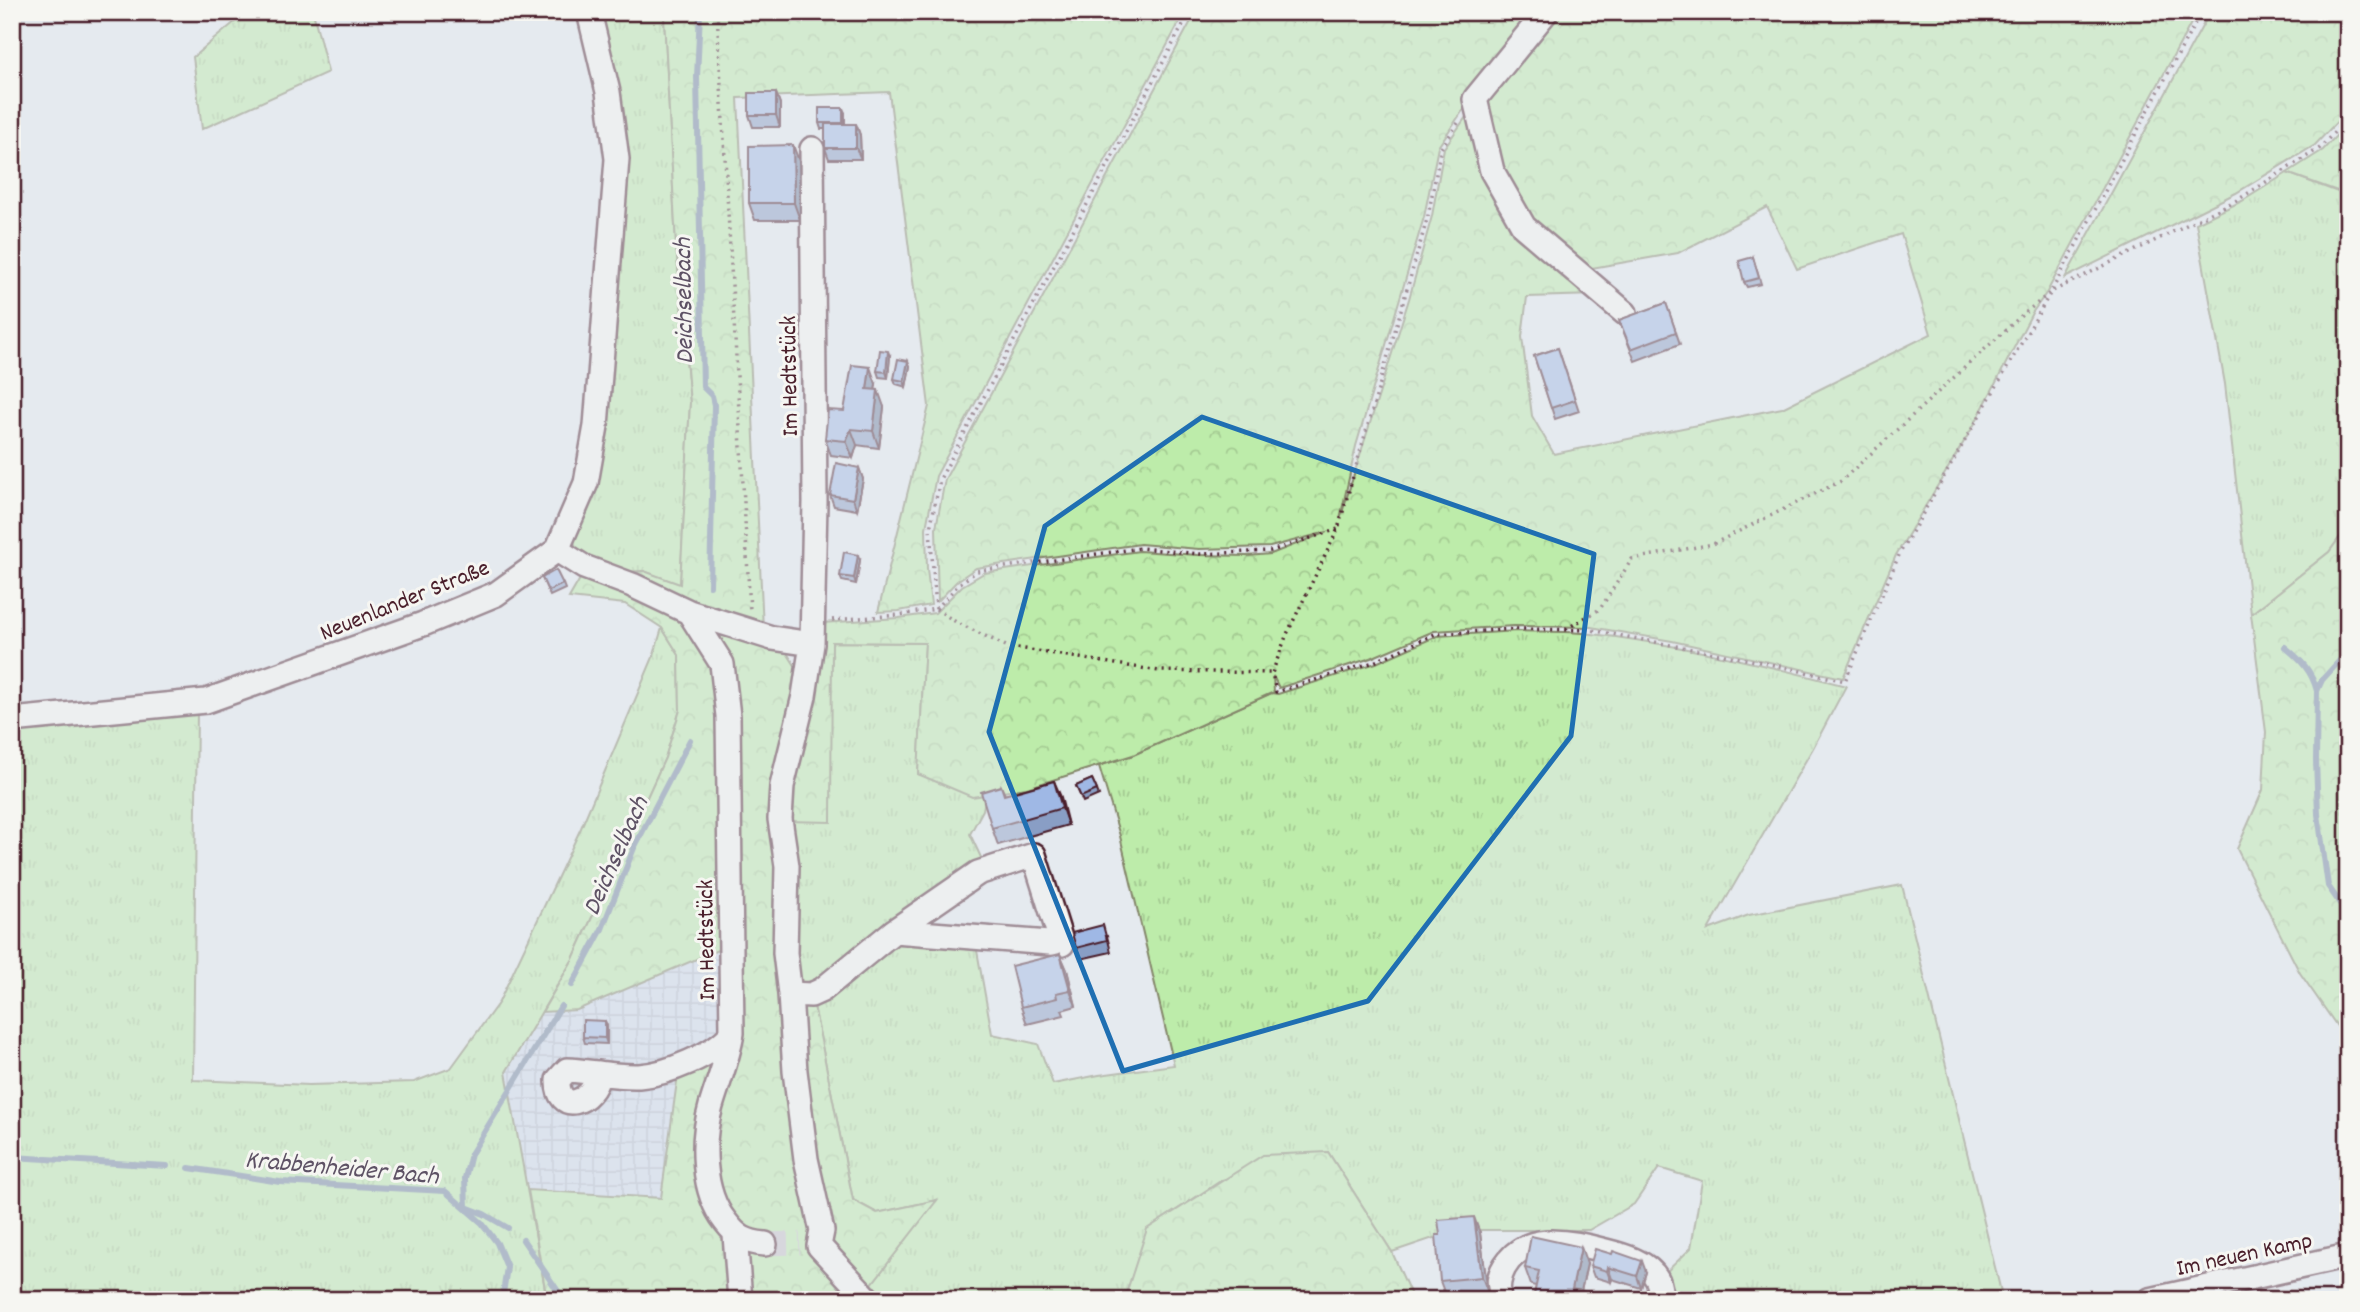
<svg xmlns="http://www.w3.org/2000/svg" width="2360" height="1312" font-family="Dekko,sans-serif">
<defs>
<pattern id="industrial-grid" width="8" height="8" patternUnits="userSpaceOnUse" patternTransform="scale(1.75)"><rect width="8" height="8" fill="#d0dbec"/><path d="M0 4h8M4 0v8" fill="none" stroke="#b4bccb"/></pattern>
<pattern id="grass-tufts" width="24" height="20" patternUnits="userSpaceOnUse" patternTransform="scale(1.75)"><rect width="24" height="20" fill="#bdecaa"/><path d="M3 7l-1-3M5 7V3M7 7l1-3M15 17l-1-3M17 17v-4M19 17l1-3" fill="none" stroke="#a4ca92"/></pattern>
<pattern id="forest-crowns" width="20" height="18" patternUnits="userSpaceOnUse" patternTransform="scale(1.75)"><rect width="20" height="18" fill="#bdecaa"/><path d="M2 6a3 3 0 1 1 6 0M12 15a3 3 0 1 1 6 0" fill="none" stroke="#a4ca92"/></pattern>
</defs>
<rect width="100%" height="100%" fill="#e5eaef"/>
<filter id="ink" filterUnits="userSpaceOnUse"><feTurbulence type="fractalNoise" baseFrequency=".0143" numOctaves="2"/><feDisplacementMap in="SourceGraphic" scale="14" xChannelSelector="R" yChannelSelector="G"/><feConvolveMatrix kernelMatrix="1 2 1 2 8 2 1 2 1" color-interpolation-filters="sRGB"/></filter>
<g filter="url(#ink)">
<path fill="url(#industrial-grid)" d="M720,949L723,1052L678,1074L661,1198L528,1189L506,1072L542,1012L577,1010Z"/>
<path fill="url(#grass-tufts)" stroke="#84866a" stroke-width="2" d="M250,12H313L328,72L202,129L193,57L243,15Z
M664,16L676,245L690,403L680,585L644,571L614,573L580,557L574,542L621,227L596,18Z
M2287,173L2346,195L2348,203V526L2329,552L2251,614L2225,384L2196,223L2242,201Z
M662,628L679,655L680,710L665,758L573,959L506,1072L547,1300H12V728L197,710L193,1080L309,1085L414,1082L451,1068L499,1002L581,828L654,655Z
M1517,631C1542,632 1568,631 1592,634C1678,644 1763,664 1846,686L1813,748L1708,930L1749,915L1902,885L2003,1300H1669L1661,1277L1691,1248L1702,1181L1659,1168L1634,1204L1589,1230H1457L1392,1252L1328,1152L1222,1180L1148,1229L1124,1300H883L871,1285L936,1200L877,1213L853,1200L813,1001L895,941L976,945L992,1034L1038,1044L1053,1084L1099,1075L1174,1065L1120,836L1099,766L1133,755L1271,693L1278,694L1376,663L1437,636Z
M831,642L925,643L918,774L986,795L983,810L970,834L984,864L812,987L800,984L796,969L785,821H831Z"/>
<path fill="url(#forest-crowns)" stroke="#84866a" stroke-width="2" d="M687,12H1185L936,476L926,528L927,569L931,605L899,611L878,612L929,406L889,92L738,98L763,629L614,573L644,571L680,584L690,403L676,245L664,16L687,15Z
M1196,12H1540L1472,97L1438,147L1424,217L1356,446L1340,519L1409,299L1432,216L1444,148L1471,110L1485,173L1511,220L1522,231L1596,295L1527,297L1522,337L1532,416L1554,454L1782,408L1931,334L1901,234L1797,269L1767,207L1678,253L1586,269L1530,224L1496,169L1480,101L1552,12H2197L2047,292L2032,313L1974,425L1896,555L1843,678L1672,641L1591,627L1514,626L1434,631L1371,658L1279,688L1273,676L1274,692L1133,755L1027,788L972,797L918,774L925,643L832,642L831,822L785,821L786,790L797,742L805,717L810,691L820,676L821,623L899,618L935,613L962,586L984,573L1139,551L1198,555L1247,556L1271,554L1327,532L1270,547L1199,549L1140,544L976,568L957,581L938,601L936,528L945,479Z
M2210,12H2348V110L2315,145L2236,193L2065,278Z
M2348,123V203L2346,194L2287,173L2323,150Z
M2348,526V1042L2300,973L2237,849L2263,790L2266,732L2251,614L2329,552Z
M584,572L727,627L787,653L796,667L801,691L795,716L782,991L813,1001L853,1200L877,1213L937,1200L871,1285L860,1294L864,1300H547L528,1190L661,1198L678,1074L723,1051L720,949L577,1010L542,1012L573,959L665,758L680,710L679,655L662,628L625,604L569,598Z
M1328,1152L1392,1252L1411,1295L1409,1300H1124L1147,1229L1263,1155Z"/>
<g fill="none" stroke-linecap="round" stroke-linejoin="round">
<path stroke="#71849e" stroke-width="6" d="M700,12L697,77L703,387L712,396L714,405L710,586
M2348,628L2344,636L2343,657L2322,680L2317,691L2316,760L2318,814L2328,886L2348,915
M2285,647C2301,660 2312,671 2317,691
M572,985L602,929L634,848L690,740
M12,1157L167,1166
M189,1168L280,1182L445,1191L482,1223L497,1243L507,1267L502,1300
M508,1228L484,1214L466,1207L465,1178L471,1154L561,1006
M523,1240L564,1300"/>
<path stroke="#c6c1c8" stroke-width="23" stroke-dasharray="23 11" stroke-linecap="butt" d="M765,1244L800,1243"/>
<g stroke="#4a1f2b" stroke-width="28">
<path id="minor" d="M1546,12L1475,99L1492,171L1524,227L1625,313
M557,550L584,567L632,585L689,612L772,638L812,644L815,502L812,149
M689,612L722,664L728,716L732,1033C728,1059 718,1082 711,1106C701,1141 702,1192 725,1221C737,1237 745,1242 765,1244
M812,644L804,696L782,786L780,819L787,866L785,953L790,994L795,1071L806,1159L822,1231L819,1246L869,1300
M12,720L206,701L423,624L496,594L557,550L586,483L596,426L617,159L608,92L589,12
M790,994L811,995L822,990L894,931L978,873L1034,855L1062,944L894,931
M599,1073C592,1106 557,1114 558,1080L567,1070C591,1071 614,1077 639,1076C667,1074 714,1055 732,1033
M735,1235L740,1300
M1499,1300C1494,1269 1515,1244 1547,1242C1567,1241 1587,1246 1606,1251C1622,1255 1648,1262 1657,1279C1660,1284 1660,1293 1662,1300
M2150,1300L2348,1256"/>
</g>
<path stroke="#4a1f2b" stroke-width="3.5" stroke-dasharray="2 5" stroke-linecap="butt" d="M717,12L750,611
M1458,123L1441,148L1428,216L1338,529L1287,634L1272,673L1276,692L1374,662L1435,634L1516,629L1591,630L1756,661L1845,681L1900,553L2051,292L2201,12
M936,609L930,529L940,479L1190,12
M936,609L956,622L1006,646L1159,671L1272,673
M832,620L899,615L936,609L959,584L977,571L1140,548L1200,554L1271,551L1338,529
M1566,629L1600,609L1632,559L1713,544L1841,481L2021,316L2051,292L2239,199L2320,148L2348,117"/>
<use href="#minor" stroke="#f6f6f2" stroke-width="23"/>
</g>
<path fill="#899ec5" stroke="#4a1f2b" stroke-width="2" d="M776,93L780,104V127H753L749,115Z
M845,113V124H856L860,135L861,159H829L825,148V129H821L819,123Z
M799,161L800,220H755L749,203Z
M1753,257L1761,284L1747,287L1744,282Z
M1666,303L1680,344L1635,361L1619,320Z
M1558,348L1579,411L1555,419L1534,356Z
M890,356L888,378L879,377L877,371Z
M908,361L910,366L906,387L896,384L894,379Z
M876,384L875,390L884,407L879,448L857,445L853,458L831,455L825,439L844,411Z
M859,468L863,479L857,510L834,506L830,495Z
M860,560L856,584L842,581L840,576Z
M542,578L563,584L565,589L550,596Z
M1092,779L1099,795L1083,802L1076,786Z
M1054,781L1068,825L998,845L992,828L1001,786L1005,795Z
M1107,936L1111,952L1080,959L1076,948Z
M1060,954L1067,970L1076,1006L1062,1010L1064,1015L1027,1024L1021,1007Z
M605,1021L607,1026V1044L585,1043L583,1037Z
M1480,1233L1488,1293L1446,1297L1440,1281Z
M1587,1264L1581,1291L1590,1293L1593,1300H1533L1536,1286L1531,1285L1525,1268Z
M1590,1266L1646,1272L1641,1288L1612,1279L1611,1282L1594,1277Z"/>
<path fill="#6f81a0" stroke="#4a1f2b" stroke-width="2" d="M776,93L780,104V127L776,115Z
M843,108L845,113V129L843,123Z
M856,124L860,135L861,159L856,148Z
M793,145L799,161L800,220L794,203Z
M888,351L890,356L888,378L886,372Z
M908,361L910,366L906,387L904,381Z
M870,367L876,384L873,405L867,389Z
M878,390L884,407L879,448L873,431Z
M851,429L857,445L853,458L846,441Z
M859,468L863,479L857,510L853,499Z
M858,555L860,560L856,584L854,578Z
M1054,781L1061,797L1068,825L1062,808Z
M1060,954L1067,970L1076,1006L1070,990Z
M605,1021L607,1026V1044L605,1038Z
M1474,1217L1480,1233L1488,1293L1482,1277Z
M1581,1247L1587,1264L1579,1300L1572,1289Z
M1642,1261L1646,1272L1641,1288L1637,1276Z
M1608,1267L1612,1279L1611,1282L1607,1271Z"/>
<path fill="#9fb8e5" stroke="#4a1f2b" stroke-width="2" d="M749,93H776V115H749Z
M819,108H843V123H819Z
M825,124H856V148H825Z
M793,145L794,203H749V146Z
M1753,257L1759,278L1744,282L1739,261Z
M1666,303L1676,332L1631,349L1619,320Z
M1558,348L1575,400L1551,408L1534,356Z
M880,350L888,351L886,372L877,371Z
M898,359L908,361L904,381L894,379Z
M852,365L870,367L867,389L878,390L873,431L851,429L846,441L825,439L828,410L844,411Z
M836,463L859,468L853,499L830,495Z
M844,552L858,555L854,578L840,576Z
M556,570L563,584L548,591L542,578Z
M1092,779L1097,790L1081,797L1076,786Z
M1054,781L1062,808L992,828L981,792L1001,786L1004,795Z
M1103,925L1107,940L1076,948L1072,933Z
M1060,954L1070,990L1056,993L1057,998L1021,1007L1011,966Z
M583,1020L605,1021V1038L583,1037Z
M1474,1217L1482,1277L1440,1281L1436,1235H1440L1438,1220Z
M1531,1236L1581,1247L1572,1289L1590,1293L1589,1300H1533L1539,1271L1525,1268Z
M1595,1249L1612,1254L1613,1251L1642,1261L1637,1276L1608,1267L1607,1271L1590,1266Z
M1409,1297H1455V1300H1409Z"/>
</g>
<path d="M0 0H2360V1312H0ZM1202,417L1594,554L1571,736L1368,1001L1123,1071L989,732L1045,526Z" fill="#e5eaef" fill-opacity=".55" fill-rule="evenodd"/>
<path fill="none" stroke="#1f6fb2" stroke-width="5" stroke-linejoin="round" d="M1202,417L1594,554L1571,736L1368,1001L1123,1071L989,732L1045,526Z"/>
<g text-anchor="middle" stroke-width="6" stroke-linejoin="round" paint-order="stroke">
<g font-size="24" fill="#4a1f2b" stroke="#f6f6f2">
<text transform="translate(788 376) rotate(-91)" y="8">Im Hedtstück</text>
<text transform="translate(404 599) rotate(-22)" y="8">Neuenlander Straße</text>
<text transform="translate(705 940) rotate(-91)" y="8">Im Hedtstück</text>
<text transform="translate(2244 1253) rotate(-12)" y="8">Im neuen Kamp</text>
</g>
<g font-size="26" font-style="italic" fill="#5e5265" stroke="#f6f6f2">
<text transform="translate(682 301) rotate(-91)" y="9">Deichselbach</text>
<text transform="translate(614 855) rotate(-66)" y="9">Deichselbach</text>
<text transform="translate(342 1166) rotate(5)" y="9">Krabbenheider Bach</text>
</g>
</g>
<rect width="2360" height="1312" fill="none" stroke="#f6f6f2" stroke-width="42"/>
<rect x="21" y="21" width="2318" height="1270" fill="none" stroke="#4a1f2b" stroke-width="2.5" filter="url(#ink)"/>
</svg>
